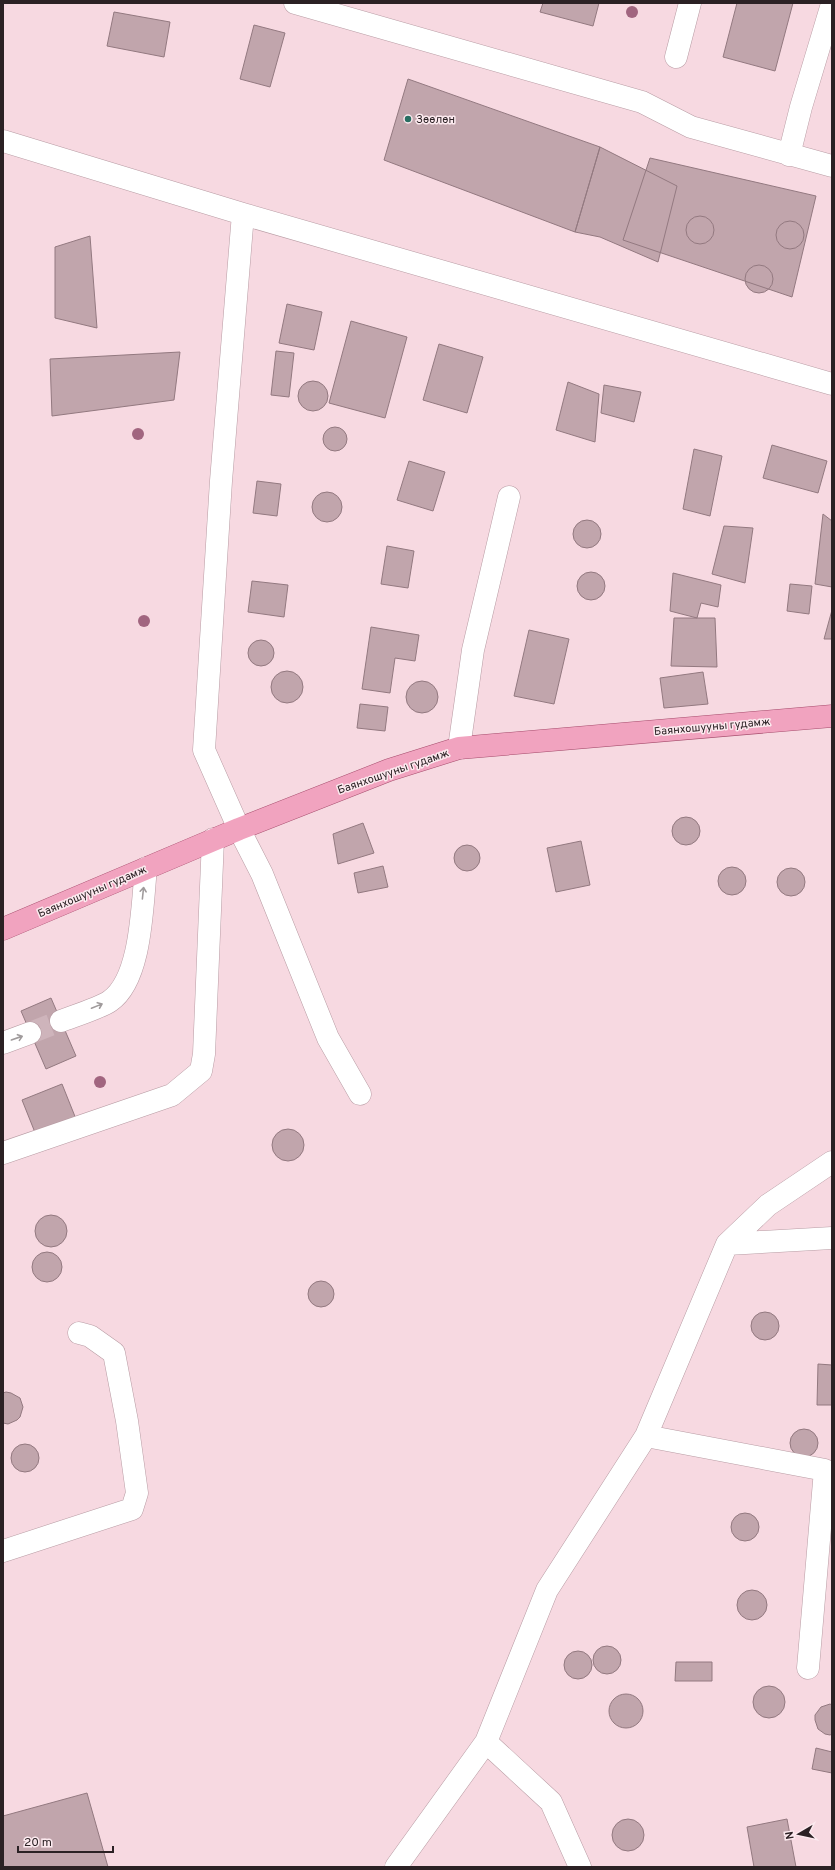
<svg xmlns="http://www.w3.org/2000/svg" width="835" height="1870" font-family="Overpass,sans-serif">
<rect width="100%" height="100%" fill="#f7d9e1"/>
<path fill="#c1a5ac" stroke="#937980" d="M543,3H599L593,26L540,12Z
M737,3H793L775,71L723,57Z
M114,12L170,22L164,57L107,46Z
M254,25L285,33L270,87L240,79Z
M408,79L600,147L575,232L384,160Z
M600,147L677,186L658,262L600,237L575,232Z
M650,158L816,196L792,297L623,240Z
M686 230a14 14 0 1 1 28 0a14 14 0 1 1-28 0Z
M776 235a14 14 0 1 1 28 0a14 14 0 1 1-28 0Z
M90,236L97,328L55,318V247Z
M745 279a14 14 0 1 1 28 0a14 14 0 1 1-28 0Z
M287,304L322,312L314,350L279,343Z
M351,321L407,337L385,418L329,403Z
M439,344L483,357L467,413L423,400Z
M276,351L294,353L289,397L271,395Z
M180,352L174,400L52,416L50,359Z
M298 396a15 15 0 1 1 30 0a15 15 0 1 1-30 0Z
M568,382L599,394L595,442L556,430Z
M604,385L641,392L634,422L601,413Z
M323 439a12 12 0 1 1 24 0a12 12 0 1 1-24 0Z
M772,445L827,461L818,493L763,478Z
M694,449L722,456L710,516L683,509Z
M409,461L445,472L433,511L397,500Z
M257,481L281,484L277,516L253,513Z
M312 507a15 15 0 1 1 30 0a15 15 0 1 1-30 0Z
M823,514L832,521V587L815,584Z
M573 534a14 14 0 1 1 28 0a14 14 0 1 1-28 0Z
M724,526L753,528L745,583L712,574Z
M387,546L414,551L408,588L381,584Z
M577 586a14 14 0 1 1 28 0a14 14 0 1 1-28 0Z
M673,573L721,585L718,607L701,603L697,618L670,611Z
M252,581L288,585L284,617L248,612Z
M790,584L812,586L809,614L787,611Z
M832,610V639H824Z
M674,618H715L717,667L671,666Z
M371,627L419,635L415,661L395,658L390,693L362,689Z
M529,630L569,639L554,704L514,696Z
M248 653a13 13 0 1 1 26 0a13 13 0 1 1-26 0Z
M271 687a16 16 0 1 1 32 0a16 16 0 1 1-32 0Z
M703,672L708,704L664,708L660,678Z
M406 697a16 16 0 1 1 32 0a16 16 0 1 1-32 0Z
M360,704L388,707L385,731L357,728Z
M672 831a14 14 0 1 1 28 0a14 14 0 1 1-28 0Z
M363,823L374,853L338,864L333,834Z
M581,841L590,885L556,892L547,848Z
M454 858a13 13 0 1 1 26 0a13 13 0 1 1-26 0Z
M383,866L388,887L358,893L354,873Z
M718 881a14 14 0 1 1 28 0a14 14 0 1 1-28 0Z
M777 882a14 14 0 1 1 28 0a14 14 0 1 1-28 0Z
M51,998L76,1056L46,1069L21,1011Z
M62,1084L76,1119L36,1135L22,1100Z
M272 1145a16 16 0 1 1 32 0a16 16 0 1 1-32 0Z
M35 1231a16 16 0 1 1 32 0a16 16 0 1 1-32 0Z
M32 1267a15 15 0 1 1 30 0a15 15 0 1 1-30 0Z
M308 1294a13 13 0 1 1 26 0a13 13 0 1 1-26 0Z
M751 1326a14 14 0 1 1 28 0a14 14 0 1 1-28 0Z
M818,1364L832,1365V1405H817Z
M6,1392L11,1393L20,1398L23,1407L20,1417L17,1420L8,1424L3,1423V1393Z
M790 1443a14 14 0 1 1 28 0a14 14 0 1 1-28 0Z
M11 1458a14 14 0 1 1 28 0a14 14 0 1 1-28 0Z
M731 1527a14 14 0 1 1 28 0a14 14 0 1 1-28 0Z
M737 1605a15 15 0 1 1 30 0a15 15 0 1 1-30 0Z
M593 1660a14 14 0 1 1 28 0a14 14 0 1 1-28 0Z
M564 1665a14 14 0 1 1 28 0a14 14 0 1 1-28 0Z
M676,1662H712V1681H675Z
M753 1702a16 16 0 1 1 32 0a16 16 0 1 1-32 0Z
M609 1711a17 17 0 1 1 34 0a17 17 0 1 1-34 0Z
M830,1704L832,1705V1734L830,1735L825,1734L818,1729L815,1720V1715L821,1707Z
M816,1748L832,1752V1773L812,1769Z
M87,1793L108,1867H3V1816Z
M787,1819L796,1867H754L747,1827Z
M612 1835a16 16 0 1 1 32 0a16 16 0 1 1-32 0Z"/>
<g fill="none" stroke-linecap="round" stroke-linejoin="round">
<path stroke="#ceb4bb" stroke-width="22" stroke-dasharray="22 11" stroke-linecap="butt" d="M30,1033L61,1021"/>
<g stroke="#b89ca4" stroke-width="23">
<path id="minor" d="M295,3L642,102L691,127L832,166
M676,57L690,3
M3,141L243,214L832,384
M789,155L801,107L832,4
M243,214L221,481L204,750L239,829L262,874L328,1038L360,1094
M459,748L473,650L509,497
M61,1021C74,1016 100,1008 110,1001C142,979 142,904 146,868
M3,1043L30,1033
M3,1153L172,1095L201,1071L204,1054L213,839
M727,1244L832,1238
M646,1436L825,1470L808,1668
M3,1551L132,1509L137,1493L127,1421L114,1353L90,1336L79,1333
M486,1742L551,1802L580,1867
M396,1867L486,1742L547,1590L646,1436L727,1244L768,1205L832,1162"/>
</g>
<g stroke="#a64d6d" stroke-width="23">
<path id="major" d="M3,929L239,829L389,770L459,748L832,716"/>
</g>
<use href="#minor" stroke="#fff" stroke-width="22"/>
<use href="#major" stroke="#f1a3bf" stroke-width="22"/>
</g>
<g fill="#a1657f">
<circle cx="632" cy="12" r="6"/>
<circle cx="138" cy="434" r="6"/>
<circle cx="144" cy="621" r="6"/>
<circle cx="100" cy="1082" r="6"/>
</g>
<defs><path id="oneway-shaft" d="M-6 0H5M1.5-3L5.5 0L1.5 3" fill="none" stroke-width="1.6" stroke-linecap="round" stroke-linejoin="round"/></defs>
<g stroke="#a09b9c">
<use href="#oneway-shaft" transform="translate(143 893) rotate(-84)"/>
<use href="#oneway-shaft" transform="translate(97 1006) rotate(-22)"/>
<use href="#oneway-shaft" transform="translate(17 1038) rotate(-19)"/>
</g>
<circle fill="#286e62" stroke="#fceaef" stroke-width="1.5" cx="408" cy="119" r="4"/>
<g text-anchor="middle" stroke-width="3" stroke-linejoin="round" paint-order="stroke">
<g font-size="11" fill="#2b2124" stroke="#fceaef" text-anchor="start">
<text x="416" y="123">Зөөлөн</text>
</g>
<g font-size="11" fill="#2b2124" stroke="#fceaef">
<text transform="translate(712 726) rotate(-5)" y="4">Баянхошууны гудамж</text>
<text transform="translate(393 771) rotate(-19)" y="4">Баянхошууны гудамж</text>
<text transform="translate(92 891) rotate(-23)" y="4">Баянхошууны гудамж</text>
</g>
</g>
<rect width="835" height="1870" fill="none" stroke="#2b2124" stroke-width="8"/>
<g transform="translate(799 1834) rotate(261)" stroke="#fceaef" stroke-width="3" paint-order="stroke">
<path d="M0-3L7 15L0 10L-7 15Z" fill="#2b2124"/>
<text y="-6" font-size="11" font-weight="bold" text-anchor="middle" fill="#2b2124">N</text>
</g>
<path d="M18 1846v6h95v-6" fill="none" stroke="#2b2124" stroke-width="2"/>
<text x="24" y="1846" font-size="12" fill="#2b2124" stroke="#fceaef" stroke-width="3" paint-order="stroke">20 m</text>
</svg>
